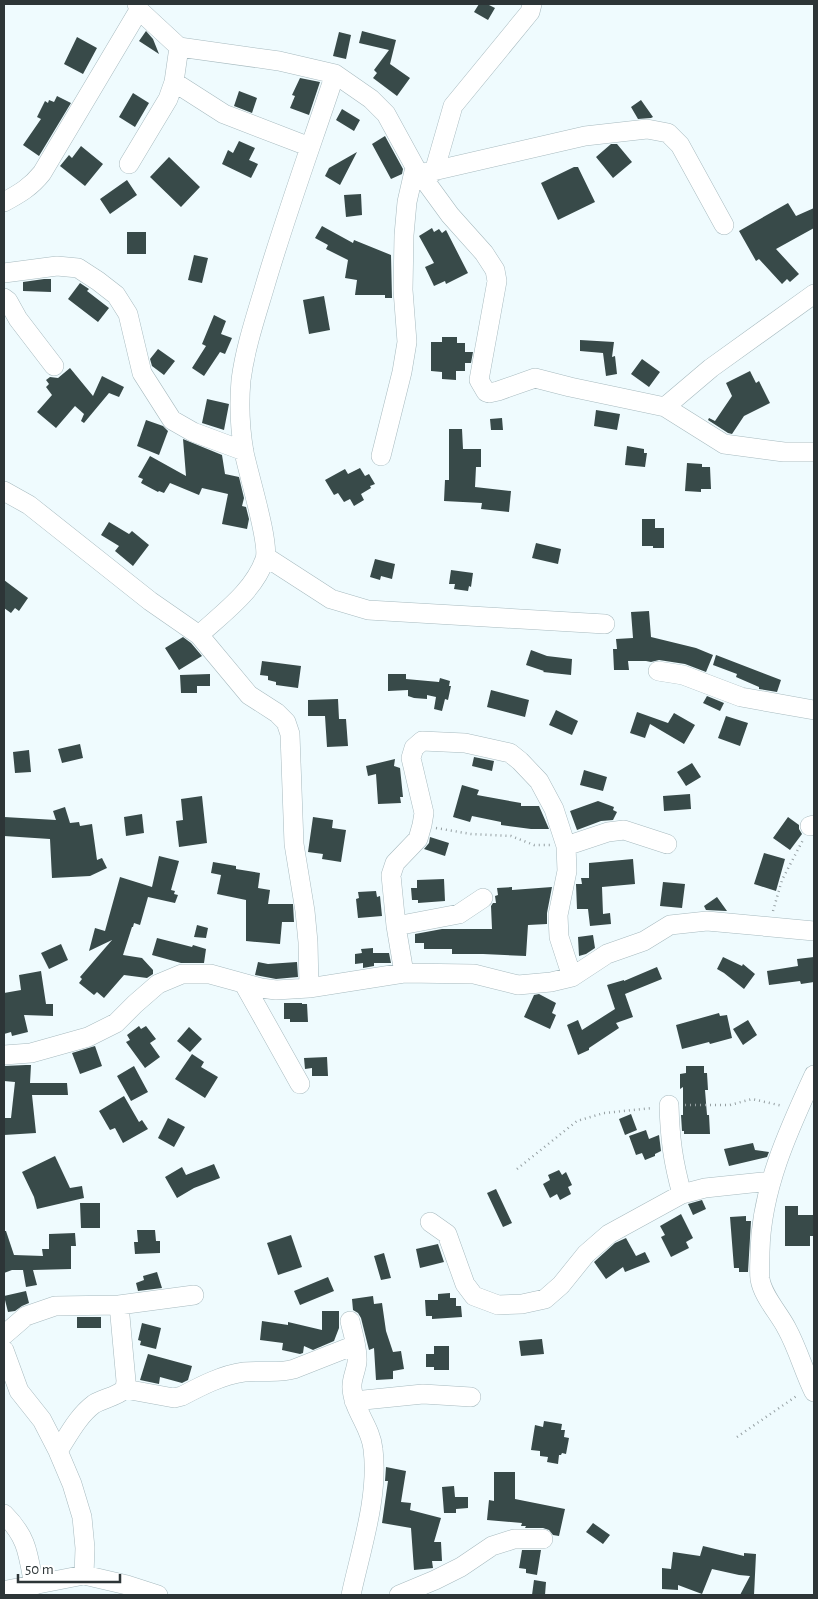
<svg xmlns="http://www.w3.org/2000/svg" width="818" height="1599" font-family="'Alegreya Sans',sans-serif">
<rect width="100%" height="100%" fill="#effbfe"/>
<path fill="#384a49" d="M479,4H487L495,8L488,20L474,12Z
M146,31L153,39L159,54L139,41Z
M362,31L396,40L390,64L410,78L397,96L373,78L377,73L374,70L389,50L359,43Z
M339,32L351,35L346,59L333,56Z
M77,37L97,48L83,74L64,64Z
M300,78L320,82L309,115L290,108L295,96L292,95Z
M239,91L257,98L252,113L234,106Z
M133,93L149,103L135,127L119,117Z
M57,96L71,103L39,156L23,145L41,119L37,117L45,101L48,103L49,100L54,102Z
M641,100L653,117L651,118L638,119L631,107Z
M342,109L360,120L354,131L336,120Z
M385,136L403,169L402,174L391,179L372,144Z
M239,141L255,148L249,160L258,164L251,178L222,164L228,150L233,153Z
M611,144H617L632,162L613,178L596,157Z
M81,146L103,164L85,186L60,166L69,155L72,158Z
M357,152L340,185L325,176L329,168Z
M169,157L200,187L181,207L150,177Z
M574,167H578L595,202L558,220L541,183Z
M127,180L137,195L110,214L100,199Z
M361,194L362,215L346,217L344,195Z
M788,203L796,216L814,208V228L776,249L799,274L790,282L787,279L782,284L759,259L756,261L739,231Z
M322,226L353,243L354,240L391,255L392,298H385V295H355L357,280L345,278L348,260L326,249L328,245L315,238Z
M432,228L434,232L439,229L442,233L446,230L468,273L446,284L445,281L434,286L425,267L434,263L419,236Z
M127,232H146V254H127Z
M194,255L208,258L202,283L188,280Z
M44,279H51V292L23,291V282Z
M80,283L89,289L87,291L109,308L98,322L68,299Z
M324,296L330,330L309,334L303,300Z
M214,315L226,321L221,334L232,338L225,354L220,352L204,376L192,368L206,346L202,344Z
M442,337H457V343H465V352H473L471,363H465V371H456V380L442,379V372L431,371V342H442Z
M580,340L614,342L612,357L615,356L617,374L606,376L603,353L580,351Z
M158,349L175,361L164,375L152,366L150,359Z
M642,359L660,372L649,387L631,374Z
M70,368L93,396L102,376L124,387L119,397L109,393L84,423L81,421L84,414L75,406L56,428L37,412L52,395L46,387L49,384L46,380L50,377L58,378Z
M750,371L756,383L759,381L770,403L744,416L732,434L728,433L708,420L709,418L715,421L732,396L726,383Z
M207,399L229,404L224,430L202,423Z
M596,410L620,414L617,430L594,426Z
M502,418L503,430H491L490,419Z
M146,420L163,426L168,431L159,455L137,446Z
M449,429H462L463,449H481V467H476L475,487L511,491L509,512L481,509L482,503L444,501L445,480H449Z
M183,439L222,455L225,474L239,477L244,498L242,506L246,507L249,519L247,529L222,524L228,494L202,488L199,495L170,483L164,493L159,491L158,492L141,483L143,479L138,477L150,456L186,476Z
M627,446L644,449V453H647L645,467L625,465Z
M687,463L702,464V467H710L711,489H701V492L685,491Z
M360,468L365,476L369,474L375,484L370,486L371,488L361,494L364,500L354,506L350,499L344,502L338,493L334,495L325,480L345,469L348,474Z
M642,519H655V528H664V548H653V546H642Z
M109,522L129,534L132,531L149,545L133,566L115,551L119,546L101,535Z
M536,543L561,549L558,564L532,558Z
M375,559L395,564L392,579L381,576L380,580L370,577Z
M451,570L473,573L471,587L469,586L468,591L454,589L455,584H449Z
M4,580L28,598L19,611L15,608L11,613L4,608Z
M649,611L651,637L696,648L713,655L706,672L685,664L659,660L651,662L646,661H628L629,670H614L613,649H617L616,639L633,638L631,612Z
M183,637L191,643L202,656L179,670L165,648Z
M531,650L547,656L572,659L571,675L543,672L544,671L526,665Z
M716,655L781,680L777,692L759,689V687L736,677L737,674L713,665Z
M262,661L301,666L298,688L276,685V682L268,680V676L260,675Z
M210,674V686H197V693H181L180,675Z
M388,674H406V679L439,682L440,678L450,681L449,686H451L448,700L445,699L442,711L434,709L436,697L427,695V699L414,698L408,696V690L388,691Z
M491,690L529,700L525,717L487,707Z
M707,696L724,703L720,711L703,703Z
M338,699L339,719H346L348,746L327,747L325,716H308V700Z
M556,710L578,721L572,735L549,725Z
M637,712L668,723L674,713L695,725L684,744L650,724L645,738L630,733Z
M726,716L748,723L740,746L718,738Z
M80,744L83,758L62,763L58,749Z
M29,750L31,772L15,773L13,752Z
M474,757L494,761L492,771L472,766Z
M395,759L394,766L400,768L403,797H400L401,803L378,804L376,774L368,776L366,766Z
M692,763L701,777L686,786L677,772Z
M584,770L607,777L603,791L580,785Z
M462,785L479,790L477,795L521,803V806H539L549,829H531L501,825V822L472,816L470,822L453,817Z
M690,794L691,809L664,811L663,796Z
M202,796L207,843L179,847L176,821L183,820L181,799Z
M598,801L614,807L613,810L617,812L613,820L601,821L577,830L570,811Z
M65,807L70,823L79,822L80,826L92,824L97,860L102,858L107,868L90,876L52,878L50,839L4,836V817L56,820L53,811Z
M142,814L144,833L126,836L124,817Z
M313,817L333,820L332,828L346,830L341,862L322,859L323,854L308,852Z
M788,817L799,825V829L802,834L790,850L773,838Z
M430,837L449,843L445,856L424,849L429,843Z
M764,853L785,859L776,891L754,884Z
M159,856L179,861L171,890L175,891L174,894L178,895L175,903L148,897L140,925L134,923L133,927H132L123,955L142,958L153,970V974L147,978L124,975L104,998L97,992L94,995L79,983L82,979L80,977L112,940L89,951L95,928L105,931L120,877L152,887Z
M633,859L635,884L602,887L603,914L610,913L611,924L590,926L588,909H577L576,884H582L581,878H589V863Z
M213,862L236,866V869L260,873L258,888L270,890L268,904H293L294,922H282L280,944L246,941V900L217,894L221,875L211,873Z
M444,879L445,901L418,903V900H412L411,888H417V880Z
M663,882L685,884L682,908L660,906Z
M512,887V890L552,887L547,913V924L528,925L526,956L483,954H452V949H424V943H415V934L442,929H492L491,906L493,903H496L495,896L498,895L497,888Z
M376,891L377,897L380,896L382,916L358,918L356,899L359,898L358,892Z
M717,897L727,911H726L706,910L704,906Z
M197,925L208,928L206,938L194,937Z
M593,935L595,948L586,954L579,956L578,937Z
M157,938L192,947L193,945L206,949L204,963H181L152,955Z
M61,944L68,960L49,969L41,953Z
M373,948V953H389L391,963H374V966L363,968V963L355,964V954L362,953L361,949Z
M723,957L742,966L743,964L755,974L744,989L724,973L717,969Z
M814,957V982L801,984L800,981L769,985L767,971L798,966L797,959Z
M258,962L268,964L297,962L298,977L276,979L255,975Z
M657,967L662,979L625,994L633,1017L616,1023L619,1028L589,1048V1050L578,1055L567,1025L578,1020L582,1030L615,1009L607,985L624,980V981Z
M41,971L46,1004H53V1016L24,1015L28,1032L12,1036L11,1032L4,1034V993L21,990L19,975Z
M539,994L556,1003L552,1013L556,1015L550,1029L524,1017L534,995Z
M284,1003H302V1004H307L308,1022H290V1019H284Z
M719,1013L720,1016L727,1015L732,1038L710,1044L709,1042L682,1049L676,1025Z
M748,1020L757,1035L743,1045L733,1029Z
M139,1026L141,1029L146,1026L156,1039L150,1043L160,1057L145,1068L126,1042L130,1040L127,1035Z
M189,1027L202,1039L190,1052L177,1041Z
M95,1046L102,1066L80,1074L72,1053Z
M192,1054L204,1062L201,1067L218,1077L205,1098L175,1079Z
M327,1057L328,1076H312V1068L305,1069L304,1058Z
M26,1065H31L30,1083H67L68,1095H32L36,1133L4,1135V1118H11L15,1082L4,1081V1066Z
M134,1066L148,1092L131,1101L117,1076Z
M686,1066H704V1073H707L708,1090H705L707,1115H709L710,1134H684V1131H682L681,1115H683V1087L680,1089V1074L686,1073Z
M124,1096L139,1122L142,1120L148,1129L123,1143L115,1128L110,1130L99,1111Z
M631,1114L637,1130L625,1135L619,1119Z
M168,1118L185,1127L174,1147L158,1138Z
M646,1130L649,1139L659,1135L661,1151L655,1154V1156L645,1160L642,1153L636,1155L629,1136Z
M753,1143L755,1150L769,1152L767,1157L729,1166L724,1149Z
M55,1156L70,1188L82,1186L84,1198L37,1209L34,1197L22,1172Z
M214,1164L220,1178L194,1188L177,1198L165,1177L182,1167L186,1175Z
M559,1170L562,1175L566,1172L572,1185L568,1187L571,1194L560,1200L557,1194L550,1198L543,1184L550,1180L548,1175Z
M496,1189L512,1223L503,1227L487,1193Z
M702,1200L706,1209L693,1215L688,1204Z
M80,1203H100V1228H81Z
M785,1206H798V1215H814V1236H810V1246H785Z
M681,1214L693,1238L686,1242L689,1248L671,1257L661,1237L665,1235L660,1226Z
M746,1216V1221H751L748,1272H739V1268H734L730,1217Z
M137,1230H155L156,1241H160V1253L135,1254L134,1242H138Z
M4,1231H6L14,1255L43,1256L42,1249H49V1234L75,1233L76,1246H71V1269L33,1270L37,1285L26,1287L23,1270H12L4,1273Z
M291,1235L302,1267L278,1275L267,1243Z
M626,1238L636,1256L645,1252L650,1262L625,1272L623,1267L606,1279L594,1262L615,1243Z
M438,1244L444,1262L420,1268L416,1249Z
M384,1253L391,1278L381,1280L374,1256Z
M157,1272L162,1288L138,1291L136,1283L144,1280L143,1276Z
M328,1277L334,1291L300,1305L294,1291Z
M26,1291L29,1303L22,1306L15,1311L8,1312L4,1296Z
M450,1293V1298H456V1306H461L462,1317L432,1319V1316H426L425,1300H438V1294Z
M373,1296L374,1304L382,1303L386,1331L393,1352L401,1351L404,1369L393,1371V1379L376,1380L374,1348L369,1350L361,1318L358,1313L353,1310L352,1299Z
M322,1311H339V1328L334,1341L313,1350L304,1346L303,1353L300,1354L282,1350L283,1343L260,1340L262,1321L288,1325V1322L322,1330Z
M77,1317H101V1328H77Z
M142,1323L161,1328L156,1349L140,1345L141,1341L138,1340Z
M542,1339L544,1354L521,1356L519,1341Z
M434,1346H449V1370H434V1367H426V1354H434Z
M148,1354L192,1366L188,1380L182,1383L160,1377L159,1384L140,1380Z
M544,1421L562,1424L561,1430H565L564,1437L569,1438L566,1454L562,1453L561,1455H559L558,1464L547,1462L548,1457L540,1456V1451L531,1450L535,1425L543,1427Z
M386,1467L406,1471L401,1502L411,1503L410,1510L441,1518L434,1542H441L442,1561H432L433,1568L414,1570L411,1528L382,1523L388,1481H385Z
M494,1472H515V1499L565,1509L559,1536L553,1535L549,1530L543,1528H525L526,1526H521L522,1523L487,1520L489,1500L494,1501Z
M454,1486L455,1497H468V1508L456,1509V1513H444L442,1487Z
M593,1523L610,1535L603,1544L586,1532Z
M703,1546L744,1556V1553L756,1554L754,1595H740L750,1576L739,1575L712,1569L702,1594L678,1585V1590L662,1589V1568L671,1569L673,1552L700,1556Z
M522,1550H541L537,1575L526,1573V1569L519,1568Z
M534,1580L546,1582L545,1595H532Z"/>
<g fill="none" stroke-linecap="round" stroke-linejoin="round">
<g stroke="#a7babf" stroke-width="20">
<path id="minor" d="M137,4L139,10L179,47L279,61L335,74L371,99L386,114L415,167L450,215L484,253L495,270L497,281L479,380L486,392L489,393L498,391L535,378L570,387L665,407L724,444L784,452H814
M174,82L224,114L310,147
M129,164L168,99L174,82L179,47
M434,172L453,106L530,12L532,4
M420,174L585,136L647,129L668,133L680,145L724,225
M4,202C19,194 31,187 42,173L139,10
M4,273L57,266L78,268L98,281L116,295L128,314L142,373L172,420L193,432L244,451
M4,298L8,301L18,319L54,366
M665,407L711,368L814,294
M381,456L402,372L407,342L403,290L404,235L407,202L415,167
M4,491L29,505L150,601L199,635L249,695L277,713L286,722L290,734L294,844L305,911L308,942L309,988
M266,557L331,599L368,610L605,624
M199,635C223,613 254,591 265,559C270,543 248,473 244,452C240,429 239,403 241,380C245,349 255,319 264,289C285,217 311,146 335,74
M658,671L683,675L741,697L814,710
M810,826L814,825
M566,846L608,832L624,830L667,844
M396,926L459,914L483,898
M404,973L396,926L391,875L395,863L418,839L422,825L424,813L411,758L414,748L422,741L465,743L510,753L520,761L539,781L554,809L566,846L567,871L558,915L559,937L572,977
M244,984L300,1084
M4,1055L31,1053L88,1037L116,1023L135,1004L158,984L182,974H210L261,988L276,990L309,988L404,973L474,974L518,985L551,982L572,977L607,954L644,941L670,925L707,921L814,931
M814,1075C788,1131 761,1190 760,1252C760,1261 759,1271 760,1279C763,1297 779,1313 787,1329C798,1349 804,1372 814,1392
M669,1105C670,1139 673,1162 682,1194
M430,1222L447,1234L465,1284L474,1296L498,1305L522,1304L545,1299L561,1285L586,1254L609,1234L682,1194L705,1188L771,1181
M350,1321C353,1334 358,1348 357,1362C356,1371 351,1380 352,1388C353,1410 371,1427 373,1449C379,1496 361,1549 351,1595
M4,1335L26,1316L55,1306L119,1305L194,1295
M4,1350L19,1391L42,1420L58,1451L72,1484L82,1517L85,1548L84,1575
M125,1389L174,1398L182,1396C201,1386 222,1375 244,1372C261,1370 277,1374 294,1369L355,1345
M354,1401L423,1394L471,1397
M58,1451C69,1434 78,1416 94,1404C104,1398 116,1397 125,1389L126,1381L119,1305
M4,1514C28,1538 28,1554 34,1586
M7,1590L84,1575L127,1585L158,1595
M399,1595L435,1580L461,1567L492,1546L514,1539H543"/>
</g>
<path stroke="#959fa2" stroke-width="2.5" stroke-dasharray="1 4" stroke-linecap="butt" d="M436,828L471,834L511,836L534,845H551
M773,911L782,880L804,838
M685,1105H730L752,1099L783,1106
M517,1169L577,1121L604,1113L653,1108
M737,1437L798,1395"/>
<use href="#minor" stroke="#fff" stroke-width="19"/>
</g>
<rect width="818" height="1599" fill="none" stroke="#2d3537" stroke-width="10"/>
<path d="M18 1574v8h102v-8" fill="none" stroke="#2d3537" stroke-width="2.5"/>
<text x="25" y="1574" font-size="15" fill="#2d3537" stroke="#ffffff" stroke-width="4" paint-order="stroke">50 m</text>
</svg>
